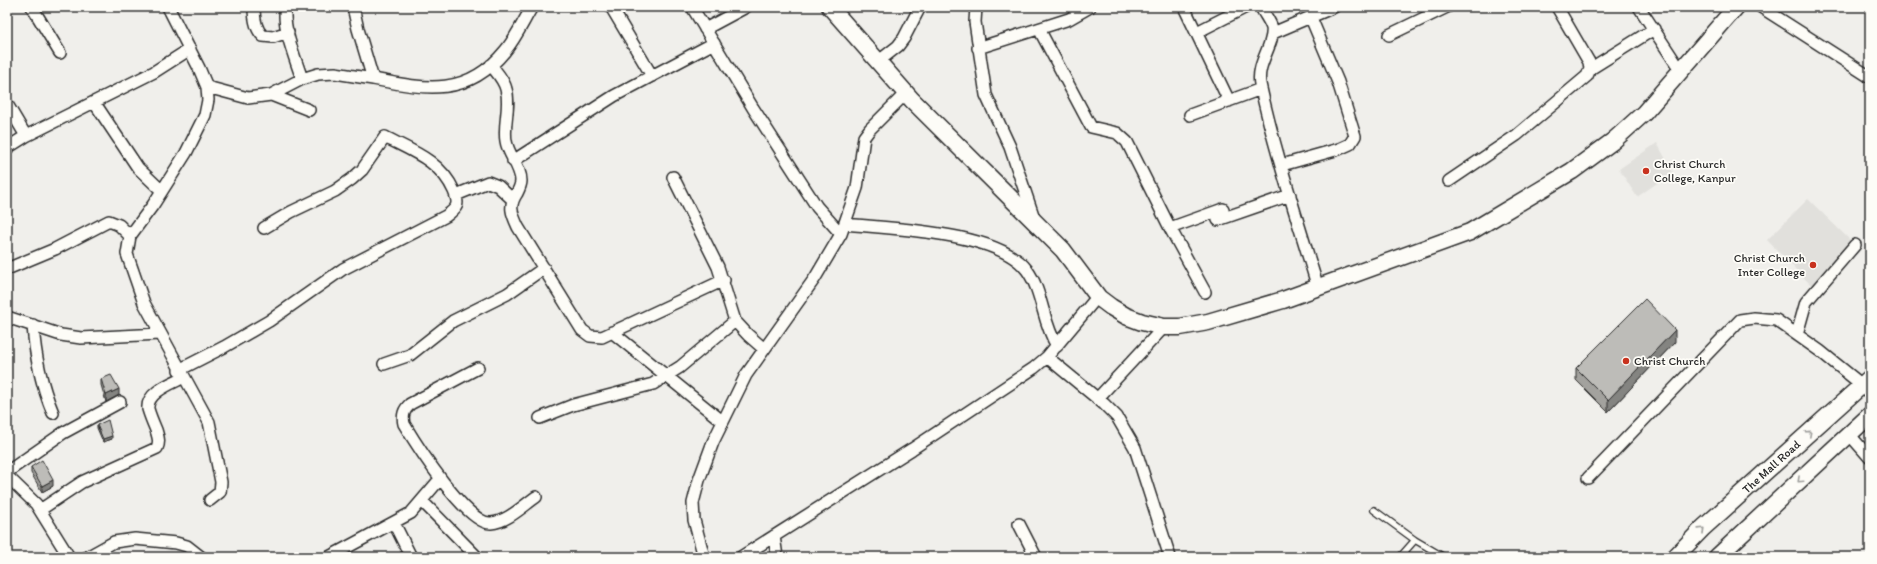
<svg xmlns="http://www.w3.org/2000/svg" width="1877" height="564" font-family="Itim,sans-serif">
<rect width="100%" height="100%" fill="#f0efeb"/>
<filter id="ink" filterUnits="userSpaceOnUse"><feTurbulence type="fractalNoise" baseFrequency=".025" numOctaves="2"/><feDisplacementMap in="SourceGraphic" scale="8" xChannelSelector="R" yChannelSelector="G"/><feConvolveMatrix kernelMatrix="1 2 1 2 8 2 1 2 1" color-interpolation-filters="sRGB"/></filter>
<g filter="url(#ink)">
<path fill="#e1e0dc" d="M1657,143L1673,172L1637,197L1619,169Z
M1808,199L1853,243L1814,288L1767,240Z"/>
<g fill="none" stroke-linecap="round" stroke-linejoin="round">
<g stroke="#2b2b2b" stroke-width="8">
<path id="lane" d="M1374,510L1415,540L1444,557
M1400,557L1415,540"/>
</g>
<g stroke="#2b2b2b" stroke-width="14">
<path id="street" d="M32,7L60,53
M168,7L199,68L207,87L208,100L205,115L186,153L153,205L130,236L127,254L144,303L209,422L221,482L220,492L210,500
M254,7C254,17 255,29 263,36L273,37L288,32
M286,7C281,25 296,60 302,79
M611,7L652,76
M692,7L753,108L817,207L841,234
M976,7L975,22L986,95L1010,147L1034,218
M1184,7L1229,101
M1261,7C1264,14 1270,21 1272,28C1275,44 1256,63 1260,84C1275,153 1298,221 1318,288
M1639,7L1681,71
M1761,7L1870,77
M705,29L746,7
M1039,29L1091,127L1117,133L1127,142L1170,228L1205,292
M1197,32L1246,7
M1273,33L1334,7
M1389,35L1447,7
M978,48L1069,19L1090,7
M879,61L898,46L904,38L920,7
M491,65C497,73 504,80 506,89C511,106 503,124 506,141C508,155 521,167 521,181C521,185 519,189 517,193C508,206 512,214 518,227L582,330L590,336L602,337L724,280
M1590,69L1654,29
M373,79C425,89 467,98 505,51C516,38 523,22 532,7
M207,87L248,98L271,95L302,79L318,74L335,73L373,79L358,29L353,7
M271,95L309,110
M94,102L138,168L162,191
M7,104L26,136L7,148
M1190,115L1261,89
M26,136L154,72L190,49
M513,161L614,96L714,43
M1282,165L1339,149L1350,144L1355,136L1338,82L1311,18
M673,177L718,267L735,321L748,335L764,349
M1449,181L1517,135L1587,76L1590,69L1589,62L1557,7
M456,195L488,182L498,186L512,199
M1218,220L1290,195
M845,224C891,229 998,231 1027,270C1043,292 1042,322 1057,346
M1170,228L1223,209
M7,269L55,249L109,221L119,225L130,236
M7,317L61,335L81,338L160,334
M33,325C35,357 41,384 53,413
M612,332L722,421
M1797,334L1806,302L1855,245
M1047,357L1104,404L1117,417L1135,448L1170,557
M384,364L410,355L453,321L507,294L544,268
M478,368L410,404C404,410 402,415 404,424C416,444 467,525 491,523C507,522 523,506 536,497
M179,370L224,347L269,321L343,269L446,216C457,208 460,205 454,191C441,161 412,151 385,137L362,170L352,179L335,191L291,212L264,228
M1097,399L1164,327
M540,418L573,405L653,384L680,367L735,321
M1849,434L1870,458
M7,472L63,433L120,402
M7,476L36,504L69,557
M1588,478L1740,320L1754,318L1776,320L1820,351L1862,385
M422,501L477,557
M40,510L82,482L157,448C160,441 158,437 156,430C153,423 150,416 148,409C146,392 173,383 184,377
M394,523L411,557
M1019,524L1036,557
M774,536L777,557
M87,557L114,542L135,539L176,543L187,546L201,557
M329,557L411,513L440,479
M704,557L694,520L693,503L699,480L713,442L746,375L815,278L841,234L857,188L864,137L870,129L906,93
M741,557L912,449L1034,368L1047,357L1098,296"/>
</g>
<g stroke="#2b2b2b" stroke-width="19">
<g id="secondary">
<path d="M830,7L912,100L1063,250L1099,298L1111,307L1126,316L1142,322L1164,327H1180L1208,322L1283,300L1470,232L1572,171L1613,141L1644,113L1736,7"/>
<path id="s1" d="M1675,557L1703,528L1870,378"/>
<path d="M1717,557L1870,415"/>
</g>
</g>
<use href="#lane" stroke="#fdfcf7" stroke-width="5.5"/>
<use href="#street" stroke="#fdfcf7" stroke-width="11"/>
<use href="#secondary" stroke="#fdfcf7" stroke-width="16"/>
</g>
<path fill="#a3a29e" stroke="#2b2b2b" d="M1675,342L1608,412L1576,380V368Z
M101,379L119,395L106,402L101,385Z
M97,425L112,439L103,442L97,428Z
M31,467L53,486L42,492L31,473Z"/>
<path fill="#848481" stroke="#2b2b2b" d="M1675,330V342L1608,412V400Z
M119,389V395L106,402V395Z
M112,436V439L103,442V439Z
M53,480V486L42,492V486Z"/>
<path fill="#bdbcb8" stroke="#2b2b2b" d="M1645,299L1675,330L1608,400L1576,368Z
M111,375L119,389L106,395L101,379Z
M108,420L112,436L103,439L97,425Z
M42,460L53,480L42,486L31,467Z
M112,554L113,557H107Z"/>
<defs><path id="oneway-chevron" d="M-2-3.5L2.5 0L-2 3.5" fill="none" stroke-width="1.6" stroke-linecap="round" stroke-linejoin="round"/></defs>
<g stroke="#9e9e9b">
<use href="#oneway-chevron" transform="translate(1809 433) rotate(-42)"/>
<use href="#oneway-chevron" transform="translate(1800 480) rotate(137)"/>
<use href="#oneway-chevron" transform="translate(1702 530) rotate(-44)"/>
</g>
</g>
<g fill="#c8321e" stroke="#fdfcf7" stroke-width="1.5">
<circle cx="1646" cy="171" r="4"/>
<circle cx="1813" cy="265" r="4"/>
<circle cx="1626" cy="361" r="4"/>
</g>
<g text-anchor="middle" stroke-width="3.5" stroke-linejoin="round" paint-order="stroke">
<g font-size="12" fill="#2b2b2b" stroke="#fdfcf7" text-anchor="start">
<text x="1654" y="168">Christ Church<tspan x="1654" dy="14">College, Kanpur</tspan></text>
<text x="1805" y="262" text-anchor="end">Christ Church<tspan x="1805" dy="14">Inter College</tspan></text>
<text x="1634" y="365">Christ Church</text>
</g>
<g font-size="12" fill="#2b2b2b" stroke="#fdfcf7">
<text dy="4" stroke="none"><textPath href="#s1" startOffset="132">The Mall Road</textPath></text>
</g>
</g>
<rect width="1877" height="564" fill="none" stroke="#fdfcf7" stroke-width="24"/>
<rect x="12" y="12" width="1853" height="540" fill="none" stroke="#2b2b2b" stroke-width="1.5" filter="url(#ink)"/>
</svg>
